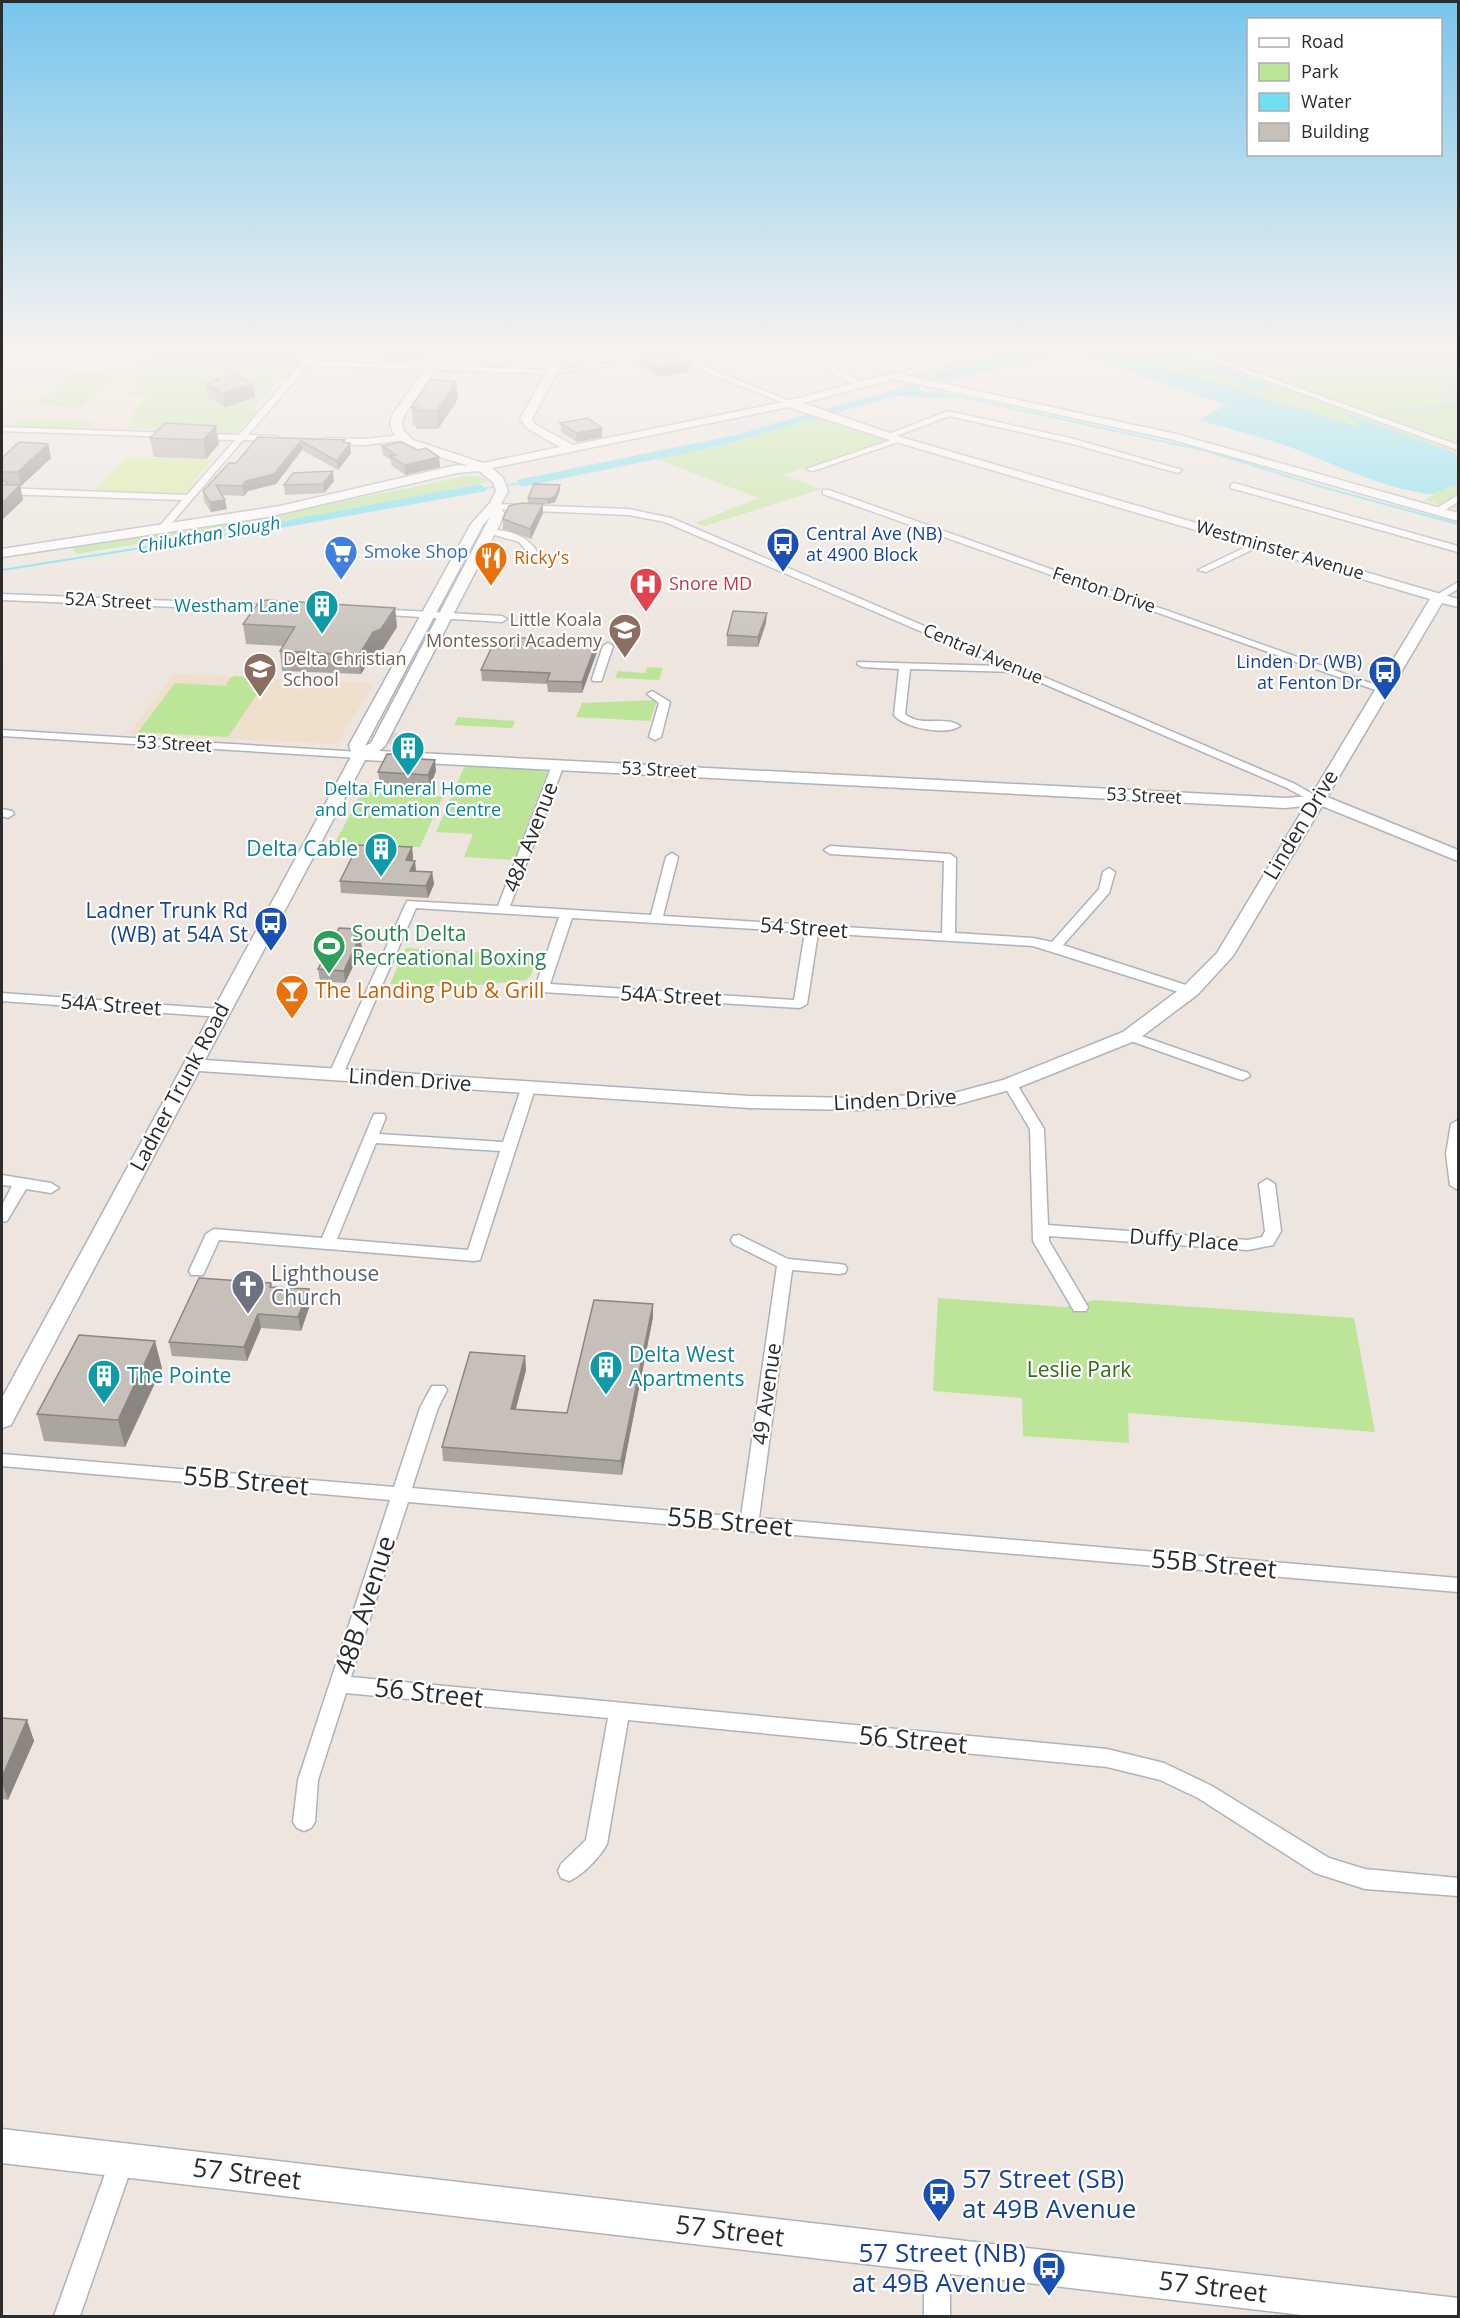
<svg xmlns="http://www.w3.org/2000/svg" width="1460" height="2318" font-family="'Open Sans',sans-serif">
<rect width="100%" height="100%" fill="#ede5de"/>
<path fill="#dfdee6" d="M758,414L775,423L727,436L706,424Z"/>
<path fill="#efe0cd" d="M2,348H150L128,368L134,369L123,379L143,381L128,395L147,396L134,410L128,430L2,426Z
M174,674L374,683L337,744L129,734Z"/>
<path fill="#bce599" d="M156,348H307L300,356L305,359L288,378L278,380L254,408L259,411C253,418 246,422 239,429L242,430L239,434L138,428L128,430L134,410L147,397L127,395L142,381L122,380Z
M1013,348L964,367L929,376L932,379L924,377L920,378L913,375Z
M1112,348H1128L1231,380L1249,389L1275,388L1169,348H1458V454L1348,418L1361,424L1357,426C1338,422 1322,414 1304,409C1298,407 1292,407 1286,405C1268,401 1250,394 1233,387C1208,376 1179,376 1154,364C1141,358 1120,361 1112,348Z
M75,372L119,374L82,407L35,405Z
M821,418L889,440L783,475L821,489L705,526L695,523L759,498L656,459L711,448Z
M19,419L91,422H94L86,429L11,426Z
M464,476H480L489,481C452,494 403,501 364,508C268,525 172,538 76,554L72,546C203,527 334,505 464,476Z
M1452,484L1458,485V510L1424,500Z
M647,667L663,668L659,680L615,678L618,671L645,673Z
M235,676L265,678L260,686H242L262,687L228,737L138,732L175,683L228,686L226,684L230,678Z
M657,700L650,721L576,717L582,703Z
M458,717L515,721L512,728L454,725Z
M465,765L548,770L514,860L464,857L473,834L436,832Z
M362,792L443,796L420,847L335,843Z
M406,948L538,956L531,975L526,980L458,987L390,984Z
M938,1298L1065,1307L1094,1300L1354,1318L1375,1432L1128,1413L1129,1443L1023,1436L1022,1398L933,1391Z"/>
<path fill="#d1ec95" d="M37,348H112L99,360L25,358Z
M127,457L219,460L210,462L194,480L200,481L187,495L93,492Z"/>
<path fill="#d9d5d1" d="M392,732L412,737L418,744L417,749L390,746L388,741Z"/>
<path fill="#6fdef1" d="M1013,348H1112C1119,359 1142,358 1153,363C1179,376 1207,376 1233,387C1250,394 1268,400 1286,405C1291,407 1298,407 1304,409C1322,414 1338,422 1357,426L1360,424L1337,410L1458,454V485C1447,484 1439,495 1429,494C1386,488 1349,471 1310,455C1275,440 1236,431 1199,420L1226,405L1072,352L943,382L929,376L964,367Z
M1128,348H1169L1276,388L1260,392L1249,389L1231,380L1174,365L1157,357Z
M910,383L921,386L917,389L928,395L934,391L967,398L895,396L832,414L821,410L898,389Z
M808,414L821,418L711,448L521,487L517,480L735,435Z
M481,484L487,491L247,534L242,529Z"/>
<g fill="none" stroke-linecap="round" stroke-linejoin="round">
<path stroke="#6fdef1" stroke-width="2" d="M917,391L935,395
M956,396L1207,451L1322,487L1458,524
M1398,410L1455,406L1456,393L1452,381L1458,378
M480,489L522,483
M2,570L248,531"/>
<g stroke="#aeb2bc" stroke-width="3">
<path id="street" d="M315,348H323L312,361L552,370L584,367L696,348H711L676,355L795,403L788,405L668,357L552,374L308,365L248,435L276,436L279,437V441L243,440L165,531L157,529L182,500L2,494V488L187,495L235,440L199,439L196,438V434L239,435Z
M527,348H567L568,349L564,351L531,350Z
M791,348H800L865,385L858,387Z
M942,348H951L965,358L894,378L890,376L955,357Z
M1177,348H1187L1458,445V450Z
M948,411L1074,439L1182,470L1178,473L1069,443L949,416L891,438L884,436Z
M2,427L175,433L179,435L175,437L2,431Z
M402,435L406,438L405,440L365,445L324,444L320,441L324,438L365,439Z
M897,438L904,440L813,471L806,469Z
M1234,483L1458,546V552L1231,488L1230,486Z
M823,490H829L1387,689L1382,692L1378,691L823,494Z
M1458,495V502L1440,513L1432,511Z
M495,504L629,509L671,518L1295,784L1323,800L1321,802H1313L1287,788L1016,672L910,669L905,714C921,728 945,715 960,726C946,736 904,728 894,715L899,669L862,667L857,664L858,662L1002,666L665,522L629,515L492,509L491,507Z
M498,530C515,532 529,538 538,553L530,555L519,542L495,535V531Z
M1256,542L1264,544L1206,572L1198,570Z
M1458,582V589L1441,599L1433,597Z
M2,594L274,605L279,608L274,611L2,600Z
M376,609L502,616L507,619L502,622L372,614L371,612Z
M608,643L613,646L602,679L601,681H593L592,679L603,646Z
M652,691L670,702L661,737L655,740L649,737L659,703L647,694Z
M2,730L360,752L366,755L360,758L2,736Z
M558,762L564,765L510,906L651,915L666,857L672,853L678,857L663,916L942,933L944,861L830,854L824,850L830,846L950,854L956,858L955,933L1033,938L1052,942L1099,889L1103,872L1109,868L1115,872L1109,893L1063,945L1195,988L1197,991L1195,994H1185L1033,946L818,933L807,1004L800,1008L542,992L535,988L559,917L416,908L343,1074L341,1077H331L329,1074L407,901L498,906L552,765ZM572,918L805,932L794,1000L550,984Z
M2,809L12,811L14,814L8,818L2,816Z
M2,993L220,1009L227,1013L220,1017L2,1001Z
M1130,1032L1248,1073L1250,1076L1243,1080L1238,1079L1125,1039L1123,1036L1125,1033Z
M1010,1080L1015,1081L1044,1129L1048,1225L1248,1240L1262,1237L1265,1231L1259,1184L1267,1179L1275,1184L1281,1231L1273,1245L1248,1250L1049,1236V1241L1088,1307L1086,1311H1074L1033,1241L1030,1129L1003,1084Z
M528,1085L535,1089L480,1260L474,1261L219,1240L203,1275H191L189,1271L206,1234L214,1229L322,1238L374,1114H384L386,1117L379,1134L503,1142L521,1089ZM376,1143L500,1151L468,1250L337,1239Z
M1458,1120V1190L1450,1185L1446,1154L1451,1124Z
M2,1175L51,1183L59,1188L51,1193L26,1189L7,1221L2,1222V1205L12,1186L2,1185Z
M739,1235L788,1259L839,1264L845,1265L847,1269L845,1273L839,1274L792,1270L759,1518L1458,1578V1592L408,1502L351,1677L1107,1749L1164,1763L1212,1786L1329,1858L1365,1869L1458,1878V1896L1365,1889L1315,1873L1198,1798L1160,1780L1107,1767L628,1720L607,1844C600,1857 583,1875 569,1881L561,1878L558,1871L561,1864L586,1840L608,1718L346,1693L318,1780L315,1822L311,1828L304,1831L297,1828L293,1822L298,1780L390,1500L2,1466V1454L394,1487L420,1408L432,1386H444L447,1390L438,1408L412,1488L741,1517L777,1266L733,1244L731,1240L733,1236Z
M122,2148L131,2151L134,2160L80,2316H54L110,2160L113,2151Z
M937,2243L946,2247L950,2256V2316H924V2256L928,2247Z"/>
</g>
<g stroke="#aeb2bc" stroke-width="3">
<path id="secondary" d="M440,348H450L405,414L402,423L403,430L413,440L483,463L560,447L528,429L520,419L560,348H570L532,419L536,425L573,445L783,402L894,373L1176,434L1458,513V521L1170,439L894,379L803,403L904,438L1458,599V607L1442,603L1327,797L1458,850V861L1322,806L1233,956L1197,995L1137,1040L1017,1088L955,1105L857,1110L749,1108L199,1071L14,1419L11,1425L2,1428V1398L352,755L349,745L471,524L490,503L496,491L493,482L479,471L457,473L267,517L2,557V549L280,506L457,465L469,466C448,457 377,448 393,414ZM788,407L896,442L1430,599L1311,796L1285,798L379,751L385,746L500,524L504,513L500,506L508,491L503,478L492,468ZM490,517L371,743L365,746L483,525ZM365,760L1285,808L1305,806L1217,953L1183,987L1123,1032L1003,1080L954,1093L857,1098L749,1096L205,1060Z
M2,2129L1458,2298V2316H1310L2,2163Z"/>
</g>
<use href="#street" fill="#fff" fill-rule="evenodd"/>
<use href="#secondary" fill="#fff" fill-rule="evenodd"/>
</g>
<path fill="#aaa59f" d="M379,348H429L421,359H405L403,362L380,361Z
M637,355L689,363V372L657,377L637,364Z
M215,379L255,397L225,407L208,398L206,384L216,382Z
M456,381L458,399L438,429H416V425H413L411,407Z
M165,423L219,444L206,459L154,457L150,438Z
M560,423L602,437L577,442L561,432Z
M258,437L345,443L351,453L338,470L302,450L276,484L248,491L244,496L222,495L227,509L211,512L204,501L203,491L236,463Z
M48,444L51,458L21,486H20L23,500L3,519H2V458Z
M382,446L440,467L405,475L391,465V460L383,455Z
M334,481L324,493L285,495L284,485Z
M560,485V490L555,502L548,504L528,503V498Z
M543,504V513L531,539L503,529V519Z
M395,608L397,627L383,649L375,651L361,674L282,671L280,651L283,646L246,644L243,624Z
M766,623L758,647L727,646V635Z
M568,640L597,652L582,693L548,692L547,684L482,681L481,670Z
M423,755V759L436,771L430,786L380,784L378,772Z
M412,847L413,859L412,861H415L416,871L432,872L434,884L428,898L341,893L340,881Z
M359,936L362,948L345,983L320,981L318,969Z
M271,1283L272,1287L311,1302L301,1331L261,1328L247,1361L172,1356L169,1342Z
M653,1304V1317L622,1475L443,1461L442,1447L525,1356L526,1370L516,1409L567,1413Z
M162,1368L125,1447L44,1441L37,1414Z
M2,1718L27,1720L34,1741L8,1800L2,1799Z"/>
<path fill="#8b8682" d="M401,348H404L405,359L403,362Z
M420,348H429L421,359Z
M689,363V372L657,377V368Z
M456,381L458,399L438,429L437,411Z
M253,384L255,397L225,407L223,393Z
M216,426L219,444L206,459L203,440Z
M602,428V437L577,442L576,433Z
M345,440L346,449L350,443L351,453L338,470L337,461L343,443Z
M301,441L302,450L276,484L248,491L244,496L242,486L246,481Z
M48,444L51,458L21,486L18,472Z
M439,457L440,467L405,475V465Z
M333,471L334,481L324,493L323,484Z
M8,482L10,495L20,485L23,500L3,519L2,513V503L5,485Z
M560,485V490L555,502L548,504L547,499Z
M225,500L227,509L211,512L210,502Z
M543,504V513L531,539L530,529Z
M395,608L397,627L383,649L375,651L361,674L359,655L373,632Z
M767,613L766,623L758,647V637Z
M597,641V652L582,693V682Z
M435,760L436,771L430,786L428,775Z
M412,847L413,859L407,872L406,860Z
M415,861L416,873L410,871Z
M432,872L434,884L428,898L426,886Z
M358,929L359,938L360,936L362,948L345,983L344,971L355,936Z
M309,1289L311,1302L301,1331L298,1317Z
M653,1304V1317L622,1475L621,1461Z
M258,1314L261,1328L247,1361L244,1347Z
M155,1341L162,1368L125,1447L118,1420Z
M525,1356L526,1370L512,1423L511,1409Z
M27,1720L34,1741L8,1800L2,1782V1777Z"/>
<path fill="#c6c0b9" stroke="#8b8682" stroke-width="1.5" d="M666,351L689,363L657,368L637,355Z
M235,375L253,384L223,393L206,384L219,381L215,379Z
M430,380L456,381L437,411L415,410L417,407H411Z
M588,418L602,428L576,433L560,423Z
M165,423L216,426L203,440L150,438Z
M258,437L345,440L343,443H350L337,461L301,441L274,474L246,481L242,486L216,485L225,500L210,502L203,491L229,463H236Z
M19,442L48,444L18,472H2V458Z
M401,442L418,450L426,448L439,457L405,465L390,456L396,455L382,446Z
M333,471L323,484L284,485L293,473Z
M2,481L8,482L5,485H20L2,503Z
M534,484L560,485L555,497L547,499L528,498Z
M522,503L543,504L530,529L503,519L509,506Z
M267,600L395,608L381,629L373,632L359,655L280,651L295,627L243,624L259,602Z
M733,611L767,613L758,637L727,635Z
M496,638H568L567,640L597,641L582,682L547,681L550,673L481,670Z
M387,754L423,755L421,759L435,760L428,775L378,772Z
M358,845L412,847L406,860L415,861L410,871L432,872L426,886L340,881Z
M339,928L358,929L355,936H360L344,971L318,969Z
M199,1278L271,1283L270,1287L309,1289L298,1317L258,1314L244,1347L169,1342Z
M594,1300L653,1304L621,1461L442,1447L470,1352L525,1356L511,1409L567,1413Z
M79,1335L155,1341L118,1420L37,1414Z
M2,1718L27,1720L2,1777Z"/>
<linearGradient id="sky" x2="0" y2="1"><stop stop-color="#77c5ec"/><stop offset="0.52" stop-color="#f7f3f0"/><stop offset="1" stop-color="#f7f3f0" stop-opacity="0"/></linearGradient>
<rect width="1460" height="672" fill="url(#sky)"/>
<defs>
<g id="bus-pin" transform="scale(1.725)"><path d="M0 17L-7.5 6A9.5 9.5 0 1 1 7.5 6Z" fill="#1a4fb4" stroke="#fff"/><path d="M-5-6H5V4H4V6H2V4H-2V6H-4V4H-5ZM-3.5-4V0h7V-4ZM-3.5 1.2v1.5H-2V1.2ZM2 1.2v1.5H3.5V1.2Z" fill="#fff"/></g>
<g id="supermarket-pin" transform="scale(1.725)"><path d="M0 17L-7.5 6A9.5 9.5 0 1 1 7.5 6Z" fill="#3f7fe0" stroke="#fff"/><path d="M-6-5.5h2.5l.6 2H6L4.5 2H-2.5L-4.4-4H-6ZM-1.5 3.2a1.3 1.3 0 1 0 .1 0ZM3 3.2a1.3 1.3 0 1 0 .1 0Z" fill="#fff"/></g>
<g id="restaurant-pin" transform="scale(1.725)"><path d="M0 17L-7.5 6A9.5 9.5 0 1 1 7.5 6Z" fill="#e8710a" stroke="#fff"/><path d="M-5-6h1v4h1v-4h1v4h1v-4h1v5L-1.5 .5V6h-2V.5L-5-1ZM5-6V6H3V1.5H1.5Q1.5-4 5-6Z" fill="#fff"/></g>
<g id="hospital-pin" transform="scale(1.725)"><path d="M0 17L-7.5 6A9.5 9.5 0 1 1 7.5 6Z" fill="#e0444e" stroke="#fff"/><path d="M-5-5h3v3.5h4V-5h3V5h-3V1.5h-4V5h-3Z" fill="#fff"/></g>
<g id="building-pin" transform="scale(1.725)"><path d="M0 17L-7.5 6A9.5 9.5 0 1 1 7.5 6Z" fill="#0f9aa8" stroke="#fff"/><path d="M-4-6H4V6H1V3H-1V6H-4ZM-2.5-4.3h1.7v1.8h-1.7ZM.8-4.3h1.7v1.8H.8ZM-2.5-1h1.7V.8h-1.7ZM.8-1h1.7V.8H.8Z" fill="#fff"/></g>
<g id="school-pin" transform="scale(1.725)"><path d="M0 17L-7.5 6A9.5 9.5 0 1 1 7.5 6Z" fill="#8d6e63" stroke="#fff"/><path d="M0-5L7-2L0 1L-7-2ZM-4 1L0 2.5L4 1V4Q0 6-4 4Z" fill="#fff"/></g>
<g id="stadium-pin" transform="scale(1.725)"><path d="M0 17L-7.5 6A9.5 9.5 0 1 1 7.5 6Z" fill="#2e9e5b" stroke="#fff"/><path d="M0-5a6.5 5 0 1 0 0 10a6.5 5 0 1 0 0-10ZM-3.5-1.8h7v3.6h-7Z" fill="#fff"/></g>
<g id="bar-pin" transform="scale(1.725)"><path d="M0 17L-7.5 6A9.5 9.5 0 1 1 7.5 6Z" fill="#e8710a" stroke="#fff"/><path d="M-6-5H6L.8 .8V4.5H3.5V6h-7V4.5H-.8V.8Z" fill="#fff"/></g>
<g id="church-pin" transform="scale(1.725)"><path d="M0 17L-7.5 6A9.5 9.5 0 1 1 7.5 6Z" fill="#6b7280" stroke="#fff"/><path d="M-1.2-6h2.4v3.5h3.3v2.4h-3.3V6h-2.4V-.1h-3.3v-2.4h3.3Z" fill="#fff"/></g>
</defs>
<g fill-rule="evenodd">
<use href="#bus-pin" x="783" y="544"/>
<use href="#supermarket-pin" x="341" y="552"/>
<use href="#restaurant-pin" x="491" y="558"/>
<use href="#hospital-pin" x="646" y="584"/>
<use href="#building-pin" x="322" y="606"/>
<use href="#school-pin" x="625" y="630"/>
<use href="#school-pin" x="260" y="669"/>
<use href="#bus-pin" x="1385" y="672"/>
<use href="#building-pin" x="408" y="748"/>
<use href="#building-pin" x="381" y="849"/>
<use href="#bus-pin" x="271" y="923"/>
<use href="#stadium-pin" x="329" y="946"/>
<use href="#bar-pin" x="292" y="991"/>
<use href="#church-pin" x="248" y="1286"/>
<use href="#building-pin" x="606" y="1367"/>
<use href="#building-pin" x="104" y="1376"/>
<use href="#bus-pin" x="939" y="2194"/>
<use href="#bus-pin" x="1049" y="2268"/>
</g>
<g text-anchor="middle" stroke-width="4.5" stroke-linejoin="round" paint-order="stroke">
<g font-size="18" fill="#164399" stroke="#fff" text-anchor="start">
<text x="806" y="540">Central Ave (NB)<tspan x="806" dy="21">at 4900 Block</tspan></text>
<text x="1362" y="668" text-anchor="end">Linden Dr (WB)<tspan x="1362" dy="21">at Fenton Dr</tspan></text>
</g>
<g font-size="18" font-style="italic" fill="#0b7ea0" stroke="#fff">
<text transform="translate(209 535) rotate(-10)" y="6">Chilukthan Slough</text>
</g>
<g font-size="18" fill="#2c2c2c" stroke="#fff">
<text transform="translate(1280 550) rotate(16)" y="6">Westminster Avenue</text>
<text transform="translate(1104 590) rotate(19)" y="6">Fenton Drive</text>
<text transform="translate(108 601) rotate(3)" y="6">52A Street</text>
<text transform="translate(983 654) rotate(23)" y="6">Central Avenue</text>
<text transform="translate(174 744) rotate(3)" y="6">53 Street</text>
<text transform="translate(659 770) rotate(3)" y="6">53 Street</text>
<text transform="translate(1144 796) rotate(3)" y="6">53 Street</text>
</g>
<g font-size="18" fill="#366cbe" stroke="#fff" text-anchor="start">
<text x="364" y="558">Smoke Shop</text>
</g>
<g font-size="18" fill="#c56008" stroke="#fff" text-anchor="start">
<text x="514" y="564">Ricky's</text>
</g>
<g font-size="18" fill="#be3a42" stroke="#fff" text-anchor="start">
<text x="669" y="590">Snore MD</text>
</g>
<g font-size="18" fill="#0d838f" stroke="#fff" text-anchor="end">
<text x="299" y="612">Westham Lane</text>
<text x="408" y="795" text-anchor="middle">Delta Funeral Home<tspan x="408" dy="21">and Cremation Centre</tspan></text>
</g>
<g font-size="18" fill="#785e54" stroke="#fff" text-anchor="end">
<text x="602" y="626">Little Koala<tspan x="602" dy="21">Montessori Academy</tspan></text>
<text x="283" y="665" text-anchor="start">Delta Christian<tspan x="283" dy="21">School</tspan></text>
</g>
<g font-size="21" fill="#2c2c2c" stroke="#fff">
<text transform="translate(1301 825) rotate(-59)" y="7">Linden Drive</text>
<text transform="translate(531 837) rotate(-69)" y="7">48A Avenue</text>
<text transform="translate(804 928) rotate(4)" y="7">54 Street</text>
<text transform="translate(671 996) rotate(3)" y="7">54A Street</text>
<text transform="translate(111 1005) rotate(4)" y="7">54A Street</text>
<text transform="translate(410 1080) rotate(4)" y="7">Linden Drive</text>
<text transform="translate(180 1087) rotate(-62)" y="7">Ladner Trunk Road</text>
<text transform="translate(895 1100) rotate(-3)" y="7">Linden Drive</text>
<text transform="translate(1184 1240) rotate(4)" y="7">Duffy Place</text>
<text transform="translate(767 1394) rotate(-82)" y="7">49 Avenue</text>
</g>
<g font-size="21" fill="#0d838f" stroke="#fff" text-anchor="start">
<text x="358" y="856" text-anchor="end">Delta Cable</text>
<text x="629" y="1362">Delta West<tspan x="629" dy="24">Apartments</tspan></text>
<text x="127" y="1383">The Pointe</text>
</g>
<g font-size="21" fill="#164399" stroke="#fff" text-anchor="end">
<text x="248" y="918">Ladner Trunk Rd<tspan x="248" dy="24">(WB) at 54A St</tspan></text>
</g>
<g font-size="21" fill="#27864d" stroke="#fff" text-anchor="start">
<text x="352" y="941">South Delta<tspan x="352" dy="24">Recreational Boxing</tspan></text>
</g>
<g font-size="21" fill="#c56008" stroke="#fff" text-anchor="start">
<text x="315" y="998">The Landing Pub &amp; Grill</text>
</g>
<g font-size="21" fill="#5b616d" stroke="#fff" text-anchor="start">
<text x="271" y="1281">Lighthouse<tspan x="271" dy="24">Church</tspan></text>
</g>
<g font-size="21" fill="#346b19" stroke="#fff">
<text x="1079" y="1377">Leslie Park</text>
</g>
<g font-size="26" fill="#2c2c2c" stroke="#fff">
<text transform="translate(246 1481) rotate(5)" y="9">55B Street</text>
<text transform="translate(730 1522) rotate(5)" y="9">55B Street</text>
<text transform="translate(1214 1564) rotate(5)" y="9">55B Street</text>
<text transform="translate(365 1605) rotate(-72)" y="9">48B Avenue</text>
<text transform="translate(429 1693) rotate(6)" y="9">56 Street</text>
<text transform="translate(913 1740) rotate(5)" y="9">56 Street</text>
<text transform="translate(247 2174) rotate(7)" y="9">57 Street</text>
<text transform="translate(730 2231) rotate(7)" y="9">57 Street</text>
<text transform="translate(1213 2287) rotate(7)" y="9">57 Street</text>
</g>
<g font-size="26" fill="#164399" stroke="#fff" text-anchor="start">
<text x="962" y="2188">57 Street (SB)<tspan x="962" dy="30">at 49B Avenue</tspan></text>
<text x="1026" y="2262" text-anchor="end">57 Street (NB)<tspan x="1026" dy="30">at 49B Avenue</tspan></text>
</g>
</g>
<rect width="1460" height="2318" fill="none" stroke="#2c2c2c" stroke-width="6"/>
<rect x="1247" y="18" width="195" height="138" fill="#ffffff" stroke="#ababab" stroke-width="1.5"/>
<rect x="1259" y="38" width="30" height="9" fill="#ffffff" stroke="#ababab" stroke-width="1.5"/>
<text x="1301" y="48" font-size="18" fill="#2c2c2c">Road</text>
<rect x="1259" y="63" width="30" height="18" fill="#bce599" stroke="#ababab" stroke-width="1.5"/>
<text x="1301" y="78" font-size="18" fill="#2c2c2c">Park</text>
<rect x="1259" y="93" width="30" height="18" fill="#6fdef1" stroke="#ababab" stroke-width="1.5"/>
<text x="1301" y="108" font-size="18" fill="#2c2c2c">Water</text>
<rect x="1259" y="123" width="30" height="18" fill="#c6c0b9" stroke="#ababab" stroke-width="1.5"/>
<text x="1301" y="138" font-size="18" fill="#2c2c2c">Building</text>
</svg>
